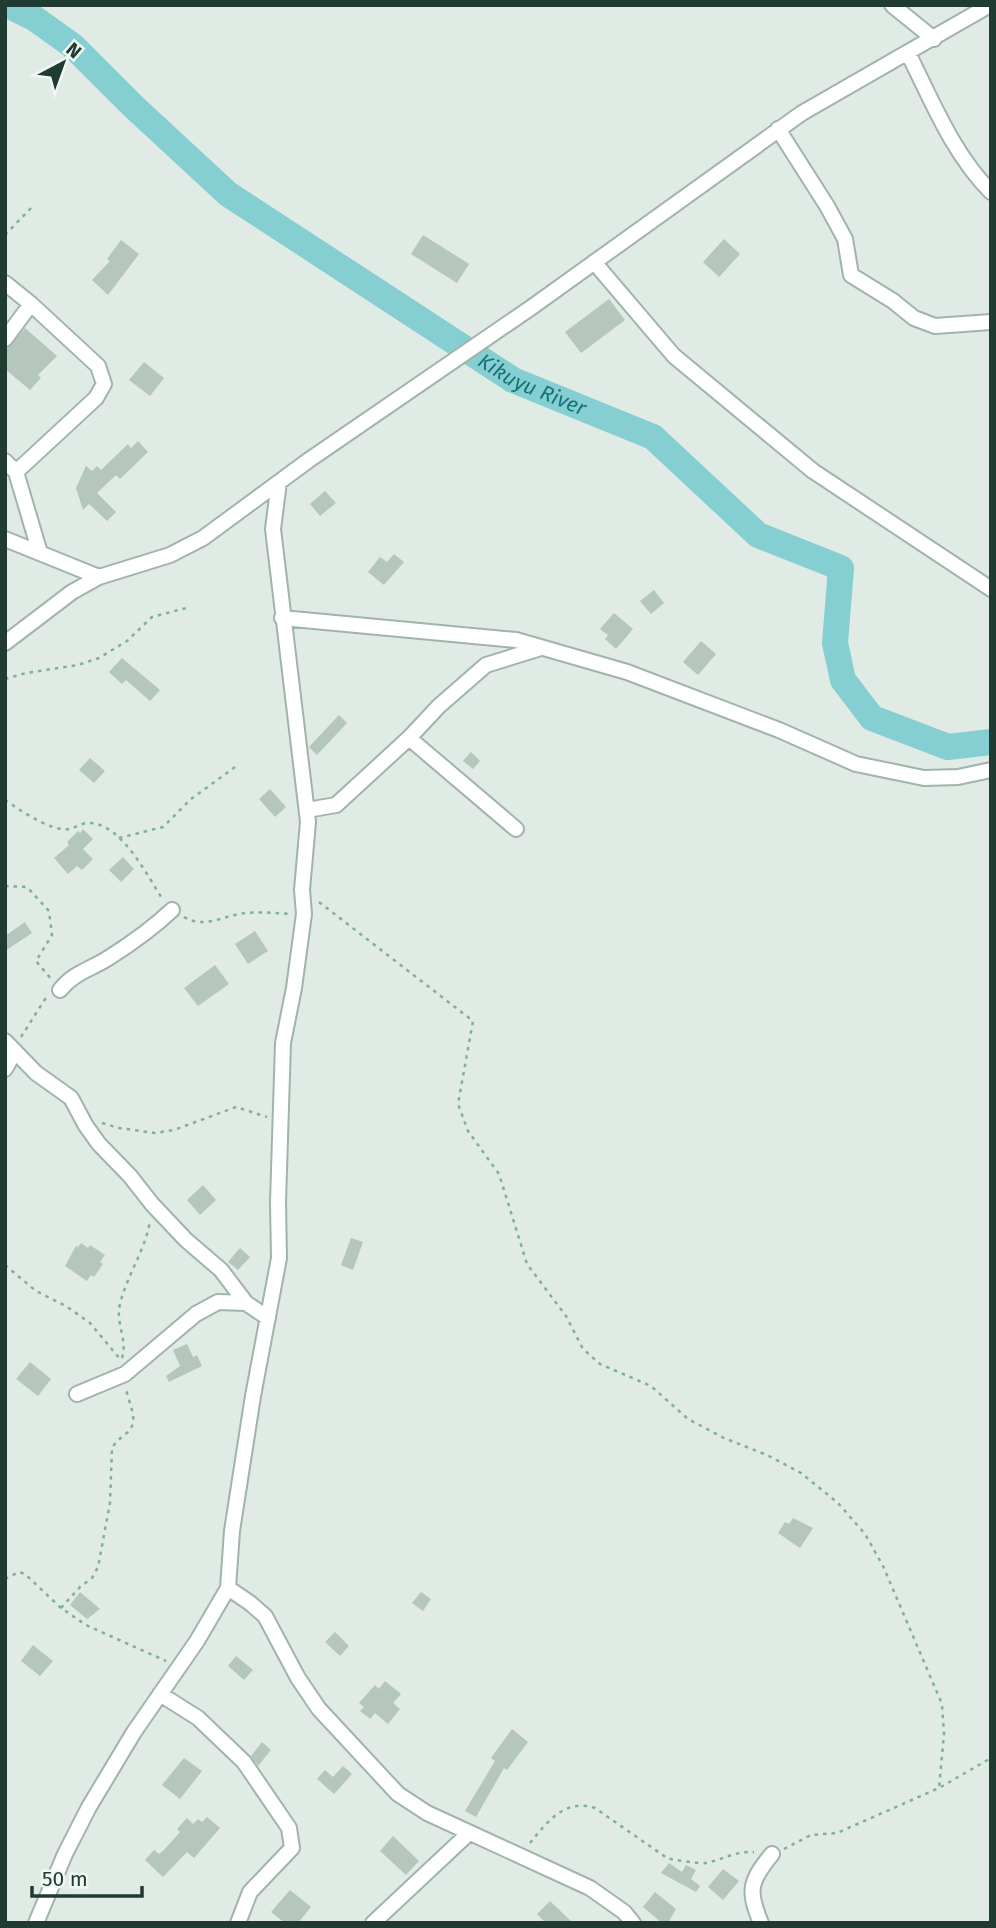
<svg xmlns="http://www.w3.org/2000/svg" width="996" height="1928" font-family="'Fira Sans',sans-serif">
<rect width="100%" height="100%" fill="#dfebe4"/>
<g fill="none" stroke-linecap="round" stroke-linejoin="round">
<path stroke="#85cfd2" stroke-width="26" id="s1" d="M8,5L34,18L73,46L134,107L228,194L513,380L653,437L758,535L841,568L835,643L843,680L872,718L948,747L991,742"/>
</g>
<path fill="#b5c6bd" d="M423,235L469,264L457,283L411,254Z
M724,239L740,254L719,277L703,262Z
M121,240L139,254L108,295L92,280L110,261L107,259Z
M609,299L625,320L581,353L565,332Z
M25,328L57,356L38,375L41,378L30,390L5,369V351Z
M144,362L164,378L150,396L129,380Z
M138,441L148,452L120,479L116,475L97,493L116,512L107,521L89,504L83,510L76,488L86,466L92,471L97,466L101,470L128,444L131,448Z
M325,491L336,503L320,516L310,504Z
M394,554L404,562L384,585L368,572L380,557L387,562Z
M654,590L664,603L651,614L640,601Z
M614,613L633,629L616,649L605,639L608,635L600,629Z
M701,641L716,654L698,675L683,662Z
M122,658L160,690L150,701L126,680L122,684L109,672Z
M339,715L347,723L317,755L309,747Z
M471,752L480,761L473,769L463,761Z
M90,758L105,771L94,783L79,770Z
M270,789L286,807L275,817L259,799Z
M83,829L93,839L83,849L93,859L82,870L77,866L68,874L54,858L69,845L67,842L78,831L80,833Z
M123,857L134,869L121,882L109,870Z
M25,922L32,933L5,951V936Z
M255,931L268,951L248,964L235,944Z
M215,965L229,984L198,1006L184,988Z
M203,1185L216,1200L200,1215L187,1200Z
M351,1238L363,1242L353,1270L341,1265Z
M81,1243L88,1248L90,1245L105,1255L100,1262L103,1264L94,1277L91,1275L87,1281L65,1266L76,1246L78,1247Z
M240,1248L250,1257L238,1270L228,1262Z
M187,1344L193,1357L197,1355L202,1366L169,1382L166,1376L180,1366L173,1350Z
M30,1362L51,1379L38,1396L16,1379Z
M793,1518L813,1528L800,1548L778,1533L785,1522L789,1524Z
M80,1592L100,1609L87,1619L70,1605Z
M421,1592L431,1599L423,1611L412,1603Z
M335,1632L349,1646L340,1656L325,1642Z
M33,1645L53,1661L40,1676L21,1661Z
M236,1656L253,1670L244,1680L228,1666Z
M385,1681L401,1694L393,1703L400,1709L388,1724L375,1713L370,1719L360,1711L364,1707L359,1703L375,1685L379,1689Z
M512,1729L528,1742L507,1770L504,1768L476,1817L465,1811L495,1761L491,1758Z
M262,1742L271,1750L258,1766L251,1756Z
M184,1758L202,1771L180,1799L162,1785Z
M343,1766L352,1774L334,1794L317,1779L325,1770L333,1777Z
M207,1817L220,1828L194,1858L187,1852L163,1877L145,1860L154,1850L159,1854L164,1850L180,1832L177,1829L187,1818L193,1824L198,1819L202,1822Z
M393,1836L419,1861L406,1875L380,1851Z
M669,1863L682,1872L686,1865L696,1870L691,1879L700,1886L696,1892L661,1873Z
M723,1869L739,1881L723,1900L708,1887Z
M290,1890L311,1907L298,1923H285L271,1912Z
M655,1892L676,1909L668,1923H662L643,1907Z
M550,1901L573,1923H546L537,1914Z"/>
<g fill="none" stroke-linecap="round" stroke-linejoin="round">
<g stroke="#a2b3ab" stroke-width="18">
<path id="street" d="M892,5L934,39
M908,53C932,101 953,154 991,192
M778,129L827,206L845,239L851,275L893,301L914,318L935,326L991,322
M594,262L674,356L813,471L991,589
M5,283L31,304L98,366L104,384L96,398L16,472L40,553
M5,339L31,304
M5,461L16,472
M5,539L99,577
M282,618L516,640L627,672L779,730L856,764L924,778L958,777L991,770
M5,643L72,592L99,577L170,555L203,538L309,460L532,307L802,113L990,5
M409,738L516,829
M307,810L336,805L409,738L439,706L486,665L541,648
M60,990C74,972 92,969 110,957C132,943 153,928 172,910
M5,1041L36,1073L71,1098L86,1126L99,1144L130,1176L152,1204L186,1240L221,1270L246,1303L268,1318
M5,1069L15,1051
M77,1394L125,1374L196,1314L218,1302L246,1303
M228,1588L250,1603L265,1616L298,1678L319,1709L398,1794L427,1813L590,1888L624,1912L633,1923
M160,1694L198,1718L244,1762L289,1828L292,1848L250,1892L238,1923
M36,1923L65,1854L89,1807L134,1732L197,1641L228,1588L232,1531L253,1396L279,1258L278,1202L283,1043L294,988L304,914L302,890L308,822L273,529L279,482
M373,1923L469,1833
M761,1923C747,1890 750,1881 772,1854"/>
</g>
<path stroke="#7fb09b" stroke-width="2.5" stroke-dasharray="3.5 5" stroke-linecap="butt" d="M5,235L31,208
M5,679L26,673L78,665L99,658L127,641L152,617L190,607
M5,800C20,810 51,832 69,829C76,828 82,822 90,823C122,824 148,877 163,900
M119,838L163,827L191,799L235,767
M5,886L27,887L49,911L52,935L36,961L52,980
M319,902L473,1021L458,1104L468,1131L499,1174L527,1264L566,1316L583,1349L600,1364L651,1386L688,1419L724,1438L767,1455L801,1473L838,1503L865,1534L883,1566L942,1704L944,1734L939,1788
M184,917C203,928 219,918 239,914C256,911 273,913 290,914
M21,1037L47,996
M102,1123L119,1128L155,1133L174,1130L236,1107L267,1117
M5,1265L36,1291L66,1306L90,1323L120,1359
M122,1358C128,1340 115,1322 120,1304C127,1275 145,1251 150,1221
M5,1579L19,1572L25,1574L61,1608L86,1625L166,1661
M61,1608L80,1587L92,1578L98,1567L110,1503L112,1448C116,1441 122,1437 128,1432C140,1420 128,1403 126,1388
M530,1843C547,1822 565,1798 595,1808L667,1858C672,1860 702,1864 705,1863C723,1860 734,1851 754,1852
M784,1849L811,1835L837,1833L939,1788L991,1758"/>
<use href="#street" stroke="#fff" stroke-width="14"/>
</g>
<g text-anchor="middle" stroke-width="5" stroke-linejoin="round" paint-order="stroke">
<g font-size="21" font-style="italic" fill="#187379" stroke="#f0f8f3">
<text dy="7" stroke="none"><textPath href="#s1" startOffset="651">Kikuyu River</textPath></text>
</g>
</g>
<rect width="996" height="1928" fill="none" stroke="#203b31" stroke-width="14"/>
<g transform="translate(63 63) rotate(41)" stroke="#f0f8f3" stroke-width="5" paint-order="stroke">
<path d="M0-5L12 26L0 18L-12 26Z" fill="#203b31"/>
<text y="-10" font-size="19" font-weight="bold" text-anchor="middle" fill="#203b31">N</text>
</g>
<path d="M32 1886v10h110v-10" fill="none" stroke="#203b31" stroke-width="3.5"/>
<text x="42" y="1886" font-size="21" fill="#203b31" stroke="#f0f8f3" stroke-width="5" paint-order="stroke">50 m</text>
</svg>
